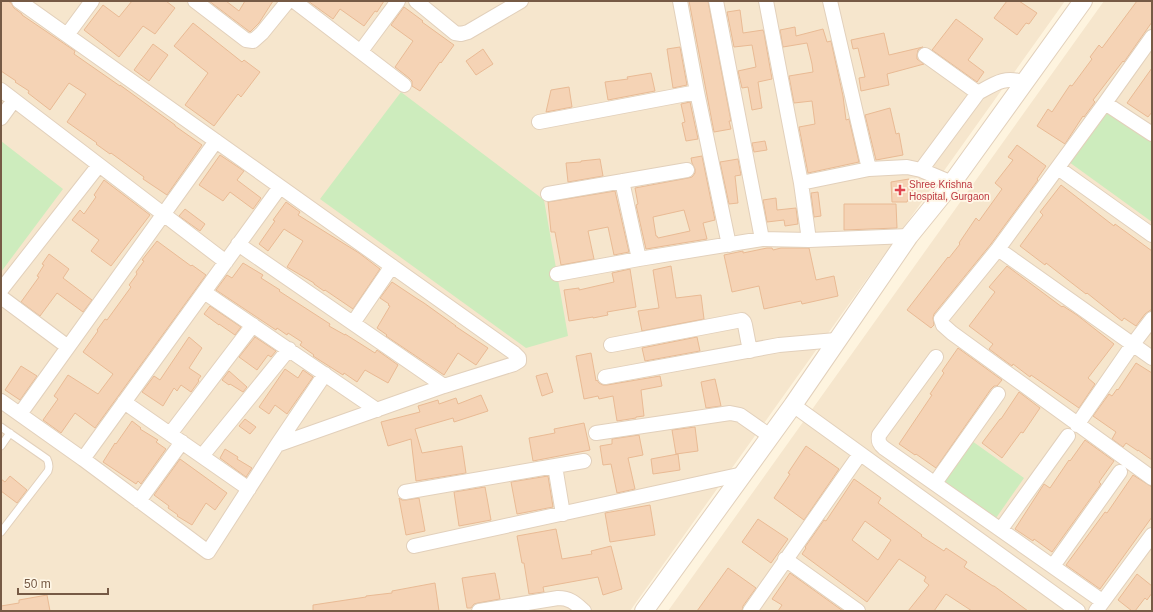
<svg xmlns="http://www.w3.org/2000/svg" width="1153" height="612" font-family="Arial,sans-serif">
<rect width="100%" height="100%" fill="#fef4df"/>
<path fill="#f6e6cd" d="M1,1H1065L630,611H1Z
M1104,1H1152V611H668Z"/>
<path fill="#cdecbd" d="M401,92L544,200L568,336L526,348L320,199Z
M1109,107L1152,138V222L1069,162Z
M1,141L63,189L1,272Z
M972,441L1024,478L996,518L944,481Z"/>
<path fill="#f5d3b5" stroke="#e9ba94" fill-rule="evenodd" d="M1,1H8L11,3L14,8L22,14V15L75,51L74,54L120,86V85L175,125V126L202,145L167,195L143,179L144,177L111,153L110,154L96,144L97,143L67,122L86,94L69,83L50,110L28,93L29,91L15,82L16,81L1,71Z
M132,1H166L175,8L155,34L143,26L119,57L84,30L103,5L119,17Z
M209,1H226L239,11L245,1H273L259,23L250,32Z
M308,1H384L377,12L375,11L364,26L340,9L333,19Z
M689,1H708L731,121H729L731,129L714,132Z
M1007,1H1019L1037,13L1029,24L1026,23L1017,35L994,18Z
M1137,1H1152V22L1124,62L1123,61L1093,100L1095,102L1084,117L1083,116L1065,144L1037,126L1048,109L1052,112L1070,85L1072,86L1092,59L1090,57L1099,45L1102,48Z
M404,7L423,21L422,22L454,45L441,63L440,62L420,91L412,86V81L409,78L395,67L413,41L391,25Z
M740,10L743,33L763,30L764,33L772,79L758,82L762,108L752,110L748,87L742,88L738,71L756,67L752,45L734,47L727,12Z
M956,19L983,39L968,60L984,72L977,82L932,50Z
M193,23L242,62L244,60L260,72L241,97L238,94L214,126L185,105L208,73L174,46Z
M795,27L796,36L823,29L827,42L831,41L843,96L846,120L849,119L859,162L808,173L799,127L815,124L812,101L794,103L789,76L813,72L812,64L807,43L783,47L780,30Z
M884,33L889,55L923,47L918,50L917,55V59L924,64L887,74L889,85L861,91L859,78L865,77L858,48L853,49L851,40Z
M153,44L168,55L149,81L134,70Z
M680,47L687,85L673,88L667,49Z
M483,49L493,64L476,75L466,61Z
M1152,68V112L1148,117L1127,103Z
M651,73L655,91L608,100L605,82L628,79L627,77Z
M569,87L572,107L546,112L551,90Z
M690,102L698,139L686,141L682,123L685,122L681,104Z
M890,108L896,134L899,133L903,155L876,160L865,115Z
M765,141L767,150L754,152L752,143Z
M1017,145L1046,166L1037,179L1038,180L991,244L934,314L933,318L934,325L931,328L907,310L948,257L949,258L960,244L959,243L976,218L979,221L1002,189L995,183L1013,160L1008,157Z
M220,155L244,171L237,180L261,198L253,209L230,192L223,201L199,185Z
M702,156L715,220L703,223L707,239L646,249L636,205L638,204L635,188L688,178L692,177L695,173V169L692,163L691,158ZM684,210L690,231L658,238L657,236H656L653,217Z
M600,159L603,176L568,182L566,163L581,162V161Z
M738,159L741,175L735,176L738,203L729,204L720,162Z
M909,179L913,189L907,202H892L891,182Z
M104,180L150,215L111,266L91,251L99,240L72,220L80,210L84,214L96,197L94,195Z
M1061,185L1114,226L1115,224L1152,251V309L1145,314L1136,326L1124,318L1122,321L1087,293L1086,294L1046,263L1045,265L1020,246L1043,215L1040,212Z
M615,191L629,252L614,255L608,227L588,231L594,259L561,265L555,232H551L548,202Z
M818,192L821,216L814,217L811,193Z
M776,198L777,210L796,208L798,224L785,226L784,220L767,222L763,200Z
M286,202L300,212L298,215L359,253L380,269L353,309L325,290L324,291L314,284V283L287,267L303,241L284,229L268,251L259,244L275,221L273,220Z
M844,204H896L897,228L844,230Z
M185,209L205,224L200,231L179,216Z
M157,241L191,266L192,265L206,275L95,428L75,413L61,433L43,420L58,399L54,396L68,375L98,394L113,374L83,352L98,331L97,330L105,319L107,320L131,287L129,285L137,274L136,272L144,261L142,260Z
M767,248H772L773,250L781,248H809L816,280L834,276L838,296L802,304L801,301L764,309L759,286L732,292L724,255L743,251V253Z
M49,254L69,269L63,278L92,300L83,312L57,293L40,316L21,302L39,277L37,276L44,265L42,264Z
M243,263L263,275L261,278L280,290L279,291L330,324L329,326L345,335V334L375,353L377,350L398,365L388,383L365,370L357,382L344,373L343,375L313,356L314,355L300,345L302,342L288,333L287,335L277,328L276,330L216,290L227,275L232,278Z
M671,266L676,298L701,295L704,319L642,331L638,311L659,308L653,270Z
M1007,266L1062,307L1063,306L1077,315L1114,344L1088,378L1095,384L1079,408L1031,375L1030,377L1013,364L1012,366L989,349L993,344L969,326L995,292L989,287Z
M630,269L636,307L607,312L608,315L593,318V317L569,321L564,290L579,288V290L614,282L612,273Z
M392,282L416,298L424,303L456,326H455L488,348L476,365L458,353L444,375L386,336L387,335L377,328L390,306L388,305L389,304L380,298Z
M210,306L241,327L235,335L219,324V325L204,314Z
M189,337L202,348L189,368L201,376L198,380L199,381L191,392L181,385L177,391L174,388L163,406L142,392L154,376L160,380Z
M255,337L276,351L271,357L268,355L257,370L239,357Z
M697,337L700,351L645,361L642,348Z
M958,348L1002,380L997,386H994L991,389L936,468L916,454L915,455L899,444L932,395L930,394L944,373L942,371Z
M591,353L596,381L597,380L599,383L603,385H607L660,376L662,386L641,390L644,416L636,417V418L617,421L613,396L599,399L598,396L584,399L576,356Z
M1136,363L1152,373V460L1138,450V451L1126,443L1123,447L1112,439L1116,432L1093,416L1109,394L1112,396L1117,389L1118,390Z
M21,366L37,376L20,400L5,390Z
M285,369L298,378L303,370L313,377L287,414L275,405L269,414L259,407Z
M229,371L247,387L243,392L230,384L229,385L222,380Z
M547,373L553,392L542,396L536,376Z
M715,379L721,406L706,408L701,382Z
M1019,392L1040,408L1023,433L1021,432L1002,458L982,443L1000,419H1001Z
M481,395L488,411L454,422L453,418L415,429L422,453L462,446L466,473L416,481L411,439L388,446L381,422L420,412L418,406L438,400L439,404L456,398L458,404Z
M245,419L256,427L250,434L239,426Z
M132,421L141,428L140,429L158,440L156,442L166,449L141,484L138,481L136,484L103,462L115,443L116,444Z
M584,423L590,450L533,461L529,438L555,433L554,429Z
M695,427L698,451L676,454L672,430Z
M639,435L643,455L628,458L635,489L617,493L611,464L603,465L600,446L612,444V439Z
M1085,440L1114,461L1099,482L1101,484L1052,552L1034,539L1033,541L1015,529L1044,484L1050,488L1069,460L1070,461Z
M806,446L839,469L804,520L774,498L790,474L788,473Z
M225,449L238,457L237,459L252,468L246,477L220,458Z
M678,454L680,470L653,474L651,459Z
M180,459L227,493L215,510L206,503L192,525L177,516L178,515L168,508L169,506L154,495Z
M1133,475L1152,487V517L1100,589L1066,565L1105,512L1107,513Z
M10,476L27,490L17,503L1,491V479L5,482Z
M548,476L553,507L517,514L511,482Z
M854,479L881,498L878,503L922,535L921,536L944,551L946,548L967,562L964,567L993,586H994L1028,611H972L946,594L934,611H908L929,585L924,581L926,577L899,559L867,602L802,554L806,548L805,547L824,520L826,521ZM865,521L891,540L878,560L852,540Z
M485,487L491,520L459,526L454,492Z
M399,498L402,500H406L419,498L425,531L406,535Z
M650,505L655,535L610,542L605,513Z
M758,519L788,539L771,563L742,542Z
M556,529L562,559L592,554L591,551L611,546L622,589L603,595L598,577L543,587L544,592L529,594L524,563H522L517,536Z
M728,568L756,588L743,606L742,611H697Z
M495,573L500,599L478,603L474,604L471,608H467L462,578Z
M790,573L843,611H778L782,605L772,599Z
M1137,574L1152,586V593L1147,600L1145,598L1135,611H1132L1118,600Z
M435,583L439,611H313V605L366,597V596L392,593V591Z
M47,595L50,611H1V606L19,603V600Z"/>
<g fill="none" stroke-linecap="round" stroke-linejoin="round">
<g stroke="#e2d0bb" stroke-width="9">
<path id="service" d="M1,427L47,459C49,463 50,466 48,471L1,532
M1,446L10,433"/>
</g>
<g stroke="#e2d0bb" stroke-width="16">
<path id="minor" d="M19,1L514,353L519,358V361L514,364L444,386L277,445
M195,1L246,40L253,41L262,33L288,1
M294,1L404,85
M416,1L455,33L461,34L468,32L521,1
M680,1L697,92L729,245
M716,1L762,239
M766,1L801,183L809,240
M830,1L869,169
M67,35L92,1
M1152,37L1105,103L998,249L941,319L943,325L952,333L1152,478
M361,51L398,1
M925,55L978,93C994,84 1006,75 1024,83
M1,90L226,262
M1105,103L1152,134
M1,118L14,100
M539,122L697,92
M1058,168L1152,235
M921,170L978,93
M622,181L639,259
M801,183L869,169L907,167L921,170L952,183
M548,194L687,170
M238,244L444,386
M998,249L1152,358
M557,274L639,259L762,239L809,240L909,236
M1,290L99,165
M204,292L377,410
M1,297L68,347
M353,323L392,266
M611,345L742,320L744,322L745,325L750,351
M936,357L879,435C878,441 879,444 884,448L1102,601
M605,377L779,345L836,340
M1,401L83,459L208,552L277,445L325,374
M124,402L249,489
M793,405L1078,611
M20,414L216,141
M1077,425L1133,344L1152,319
M596,433L730,413L740,415L770,436
M170,434L253,325
M202,456L289,349
M83,459L280,187
M555,466L563,514
M935,483L998,394
M405,492L584,461
M139,501L182,442
M1001,529L1068,436
M414,546L743,474
M785,559L858,611
M1053,566L1120,472
M479,611L558,598C570,598 575,603 584,611
M750,611L860,454
M1096,611L1152,535"/>
</g>
<g stroke="#e2d0bb" stroke-width="20">
<path id="tertiary" d="M644,611L793,405L909,236L952,183L1083,1"/>
</g>
<use href="#service" stroke="#fff" stroke-width="7"/>
<use href="#minor" stroke="#fff" stroke-width="14"/>
<use href="#tertiary" stroke="#fff" stroke-width="18"/>
</g>
<path fill="#e0444e" stroke="#fff7e7" stroke-width="1.5" d="M898 184h4v4h4v4h-4v4h-4v-4h-4v-4h4z"/>
<g text-anchor="middle" stroke-width="3.5" stroke-linejoin="round" paint-order="stroke">
<g font-size="10" fill="#be3a42" stroke="#fff7e7" text-anchor="start">
<text x="909" y="188">Shree Krishna<tspan x="909" dy="12">Hospital, Gurgaon</tspan></text>
</g>
</g>
<rect width="1153" height="612" fill="none" stroke="#765a45" stroke-width="4"/>
<path d="M18 588v6h90v-6" fill="none" stroke="#765a45" stroke-width="2"/>
<text x="24" y="588" font-size="12" fill="#765a45" stroke="#fff7e7" stroke-width="3" paint-order="stroke">50 m</text>
</svg>
